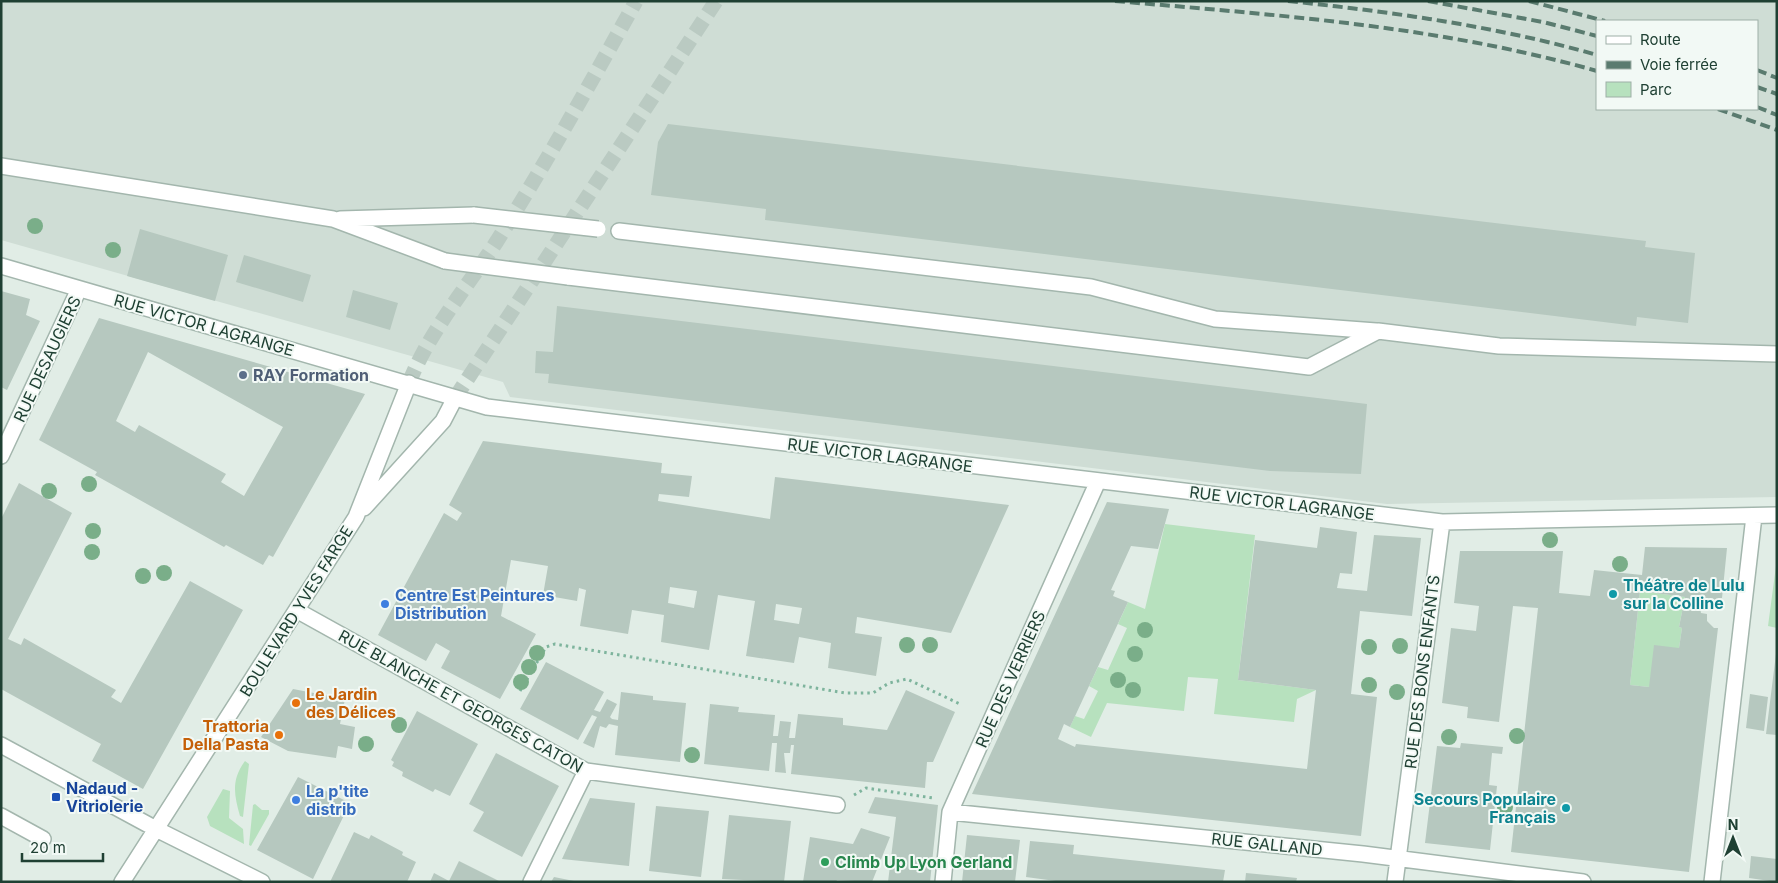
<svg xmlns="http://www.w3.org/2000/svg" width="1778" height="883" font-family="Inter,sans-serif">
<rect width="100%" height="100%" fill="#e1ede6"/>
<path fill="#cfddd5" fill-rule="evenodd" d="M1,1H1777V497L1387,504L510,397L503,382L1,240ZM1597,21H1757V109H1597Z"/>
<path fill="#b7e1be" d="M1165,524L1255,535L1238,680L1316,690L1297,699L1294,722L1214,714L1218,679L1188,677L1184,711L1107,703L1091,737L1070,727L1075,716L1084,719L1098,691L1089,686L1098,667L1108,670L1127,628L1118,624L1128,602L1145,609Z
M1776,566H1777V628L1768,626Z
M1640,591L1685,597L1679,627L1682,628L1679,648L1649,687L1630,685Z
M245,761L249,764L243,817L240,816C234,795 231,780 245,761Z
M223,789L230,791L229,818L243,829L244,844L210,826L207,817Z
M255,804L262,810H269V814L251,846L249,845L253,805Z"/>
<path fill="#b6c8bf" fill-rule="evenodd" d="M668,124L1646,241L1645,247L1695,253L1688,323L1637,317L1636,326L765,220L766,209L651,195L658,142Z
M140,229L228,255L215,301L127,276Z
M244,255L311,275L303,302L236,282Z
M353,290L398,303L390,330L346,317Z
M1,291L30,299L26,315L40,321L7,390L1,387Z
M557,306L1367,404L1361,474L1270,471L548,383L549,374L535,373L536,351L553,352Z
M99,318L365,394L273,557L269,555L263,565L226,545L224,547L95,475L97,472L39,440ZM148,352L283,427L244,496L221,482L226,474L139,425L135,432L116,421Z
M483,441L662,463L661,473L692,476L689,497L659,494L658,501L770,519L775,477L1009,505L951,633L857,617L855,633L882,637L876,676L828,668L831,643L799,637L794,663L746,656L755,601L718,595L709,650L661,642L664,615L632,610L628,634L580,626L586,590L579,588L577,601L543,595L548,566L511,560L501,616L536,634L500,699L441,668L450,651L436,643L426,661L378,635L444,513L457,521L462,513L449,505ZM670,587L697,591L694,608L668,603ZM776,604L802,608L799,624L774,620Z
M19,483L72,513L8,639L21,645L24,638L116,690L111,697L121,703L190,581L243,610L143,789L92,761L101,744L1,689V519Z
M1107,502L1169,509L1158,549L1131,546L1111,590L1115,591L1113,596L1128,602L1070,727L1064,724L1058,739L1075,747L1076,744L1307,769L1316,690L1238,680L1255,540L1317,548L1320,527L1357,532L1352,574L1340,573L1337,588L1367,591L1374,535L1421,538L1412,616L1360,611L1351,694L1377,697L1361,836L972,794Z
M1645,547L1727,548L1722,598L1709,601V604L1699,602L1701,613L1707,614V621L1714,628H1718L1689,872L1511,852L1538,608L1513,606L1499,722L1467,718L1468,707L1442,703L1451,628L1476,631L1479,606L1454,603L1460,551H1563L1559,593L1590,596L1594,570L1642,575ZM1640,591L1685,597L1679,627L1682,628L1679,648L1654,645L1649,687L1630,685Z
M1776,654H1777V735L1766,734Z
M546,662L604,692L594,710L600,712L607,699L617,704L610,717L612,719L618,720L621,692L653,696V700L686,703L680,762L615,755L618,726L609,724L606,728L600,726L594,748L583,743L597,717L592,715L578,740L520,709Z
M293,689L345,699L340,724L355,727L352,749L338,746L336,758L288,751L261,737Z
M906,690L955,712L933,762H927L925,788L791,774L794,745H791L790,753H784L786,773L775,772L777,743H772L769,771L704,764L710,704L739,707L738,712L775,715L773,736H778L780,721L791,722L789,738H795L798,714L843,718V725L887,730Z
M1750,694L1768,697L1764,731L1746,728Z
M417,711L478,744L450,796L435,789L433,792L402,776L403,772L392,766L394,762L391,760Z
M1461,743L1503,747L1502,754L1492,753L1489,785L1497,786L1490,850L1425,843L1437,746L1460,748Z
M496,753L559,786L522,857L473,831L484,812L469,804Z
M298,777L350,803L313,879L257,850Z
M875,797L938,805L930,882H888L896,817L868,813Z
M590,798L635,803L629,866L562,859Z
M656,806L709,811L701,877L649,871Z
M729,815L791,821L784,882L722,879Z
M861,828L890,837L872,882L837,880L836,882H803L810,837L853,844Z
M354,832L369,839L371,835L403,852L402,855L416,862L407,882H330Z
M967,835L1020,840L1015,882H962Z
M1030,841L1074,845L1073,854L1225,870L1223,882H1063L1026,877Z
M1751,856L1777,859V882L1749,878Z
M459,861L501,882H430L434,873L449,881Z
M1246,873L1297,878L1296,882H1245Z
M554,877L574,881V882H551Z"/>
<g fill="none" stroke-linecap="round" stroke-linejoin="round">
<path stroke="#bacac2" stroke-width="15" stroke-dasharray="15 8" stroke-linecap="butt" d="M409,383C429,332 467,287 497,241C546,163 591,82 636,1
M455,398L716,1"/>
<g stroke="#a3b6ad" stroke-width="18">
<path id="minor" d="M1,166L333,219L445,261
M340,219L474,215
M619,231L1091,287L1215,319L1376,331
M1,266L487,407L1442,522L1777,515
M568,277L1309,367L1378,331L1499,346L1777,354
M1,456L79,289
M364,508L443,421L455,398
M298,611L586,771L837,805
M1,745L156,829L262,882
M950,812L1363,854L1583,882
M1,816L43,839
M122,882L356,517L409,383
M531,882L586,771
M943,882L950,812L1098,481
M1395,882L1442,522
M1712,882L1754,516"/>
</g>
<path stroke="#7eb49d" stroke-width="3" stroke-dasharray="2.5 4" stroke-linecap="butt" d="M520,691L546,647L555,644L845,693H873L889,683L907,679L960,704
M854,795L866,788L933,798"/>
<use href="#minor" stroke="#fff" stroke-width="15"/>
<path stroke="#5a7b6f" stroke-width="4" stroke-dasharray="10 5" stroke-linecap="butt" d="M1115,1C1277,15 1439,26 1597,71
M1288,1C1392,12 1496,26 1597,55
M1428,1L1543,22L1597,36
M1529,1L1605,21
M1757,70L1777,78
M1757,87L1777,94
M1757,107L1777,115
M1718,109L1777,130"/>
<g stroke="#a3b6ad" stroke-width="18" stroke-linecap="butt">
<path id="minor-bridge" d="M474,215L598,229
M445,261L568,277"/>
</g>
<use href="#minor-bridge" stroke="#fff" stroke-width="15"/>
</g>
<g fill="#7aae89">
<circle cx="35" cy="226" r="8"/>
<circle cx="113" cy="250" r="8"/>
<circle cx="89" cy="484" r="8"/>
<circle cx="49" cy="491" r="8"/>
<circle cx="93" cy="531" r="8"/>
<circle cx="1550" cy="540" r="8"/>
<circle cx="92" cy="552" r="8"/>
<circle cx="1620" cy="564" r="8"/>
<circle cx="164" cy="573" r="8"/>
<circle cx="143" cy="576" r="8"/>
<circle cx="1145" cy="630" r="8"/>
<circle cx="907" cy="645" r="8"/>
<circle cx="930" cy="645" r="8"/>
<circle cx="1400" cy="646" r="8"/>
<circle cx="1369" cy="647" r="8"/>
<circle cx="537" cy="653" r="8"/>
<circle cx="1135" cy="654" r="8"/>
<circle cx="529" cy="667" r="8"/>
<circle cx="1118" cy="680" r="8"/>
<circle cx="521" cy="682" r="8"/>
<circle cx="1369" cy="685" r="8"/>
<circle cx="1133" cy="690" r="8"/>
<circle cx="1397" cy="692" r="8"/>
<circle cx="399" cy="725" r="8"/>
<circle cx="1517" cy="736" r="8"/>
<circle cx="1449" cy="737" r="8"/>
<circle cx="366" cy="744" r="8"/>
<circle cx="692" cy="755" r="8"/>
<circle cx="1505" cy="807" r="8"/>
</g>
<circle fill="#5c6f8a" stroke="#f2f9f5" stroke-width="2" cx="243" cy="375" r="5"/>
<g fill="#0f9aa8" stroke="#f2f9f5" stroke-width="2">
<circle cx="1613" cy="594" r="5"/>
<circle cx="1566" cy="808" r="5"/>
</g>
<g fill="#3f7fe0" stroke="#f2f9f5" stroke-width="2">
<circle cx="385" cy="604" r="5"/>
<circle cx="296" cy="800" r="5"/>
</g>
<g fill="#e8710a" stroke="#f2f9f5" stroke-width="2">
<circle cx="296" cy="703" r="5"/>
<circle cx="279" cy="735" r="5"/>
</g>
<rect fill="#1a4fb4" stroke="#f2f9f5" stroke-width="2" x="51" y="792" width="10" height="10" rx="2.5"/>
<circle fill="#2e9e5b" stroke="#f2f9f5" stroke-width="2" cx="825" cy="862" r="5"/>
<g text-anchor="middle" stroke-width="4" stroke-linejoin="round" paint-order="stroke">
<g font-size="16" fill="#1f4033" stroke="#f2f9f5">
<text transform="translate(204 325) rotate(16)" y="6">RUE VICTOR LAGRANGE</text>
<text transform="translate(47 359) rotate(-65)" y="6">RUE DESAUGIERS</text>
<text transform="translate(880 455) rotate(7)" y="6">RUE VICTOR LAGRANGE</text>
<text transform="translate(1282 503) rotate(7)" y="6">RUE VICTOR LAGRANGE</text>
<text transform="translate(296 611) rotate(-58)" y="6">BOULEVARD YVES FARGE</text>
<text transform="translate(1422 672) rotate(-83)" y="6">RUE DES BONS ENFANTS</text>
<text transform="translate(1010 679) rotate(-66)" y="6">RUE DES VERRIERS</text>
<text transform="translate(461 701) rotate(29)" y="6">RUE BLANCHE ET GEORGES CATON</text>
<text transform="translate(1267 844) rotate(6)" y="6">RUE GALLAND</text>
</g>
<g font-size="16" font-weight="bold" fill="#4e5e75" stroke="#f2f9f5" text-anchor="start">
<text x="253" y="381">RAY Formation</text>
</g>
<g font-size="16" font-weight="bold" fill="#0d838f" stroke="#f2f9f5" text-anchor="start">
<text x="1623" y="591">Théâtre de Lulu<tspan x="1623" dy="18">sur la Colline</tspan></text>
<text x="1556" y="805" text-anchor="end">Secours Populaire<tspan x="1556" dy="18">Français</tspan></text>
</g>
<g font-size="16" font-weight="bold" fill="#366cbe" stroke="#f2f9f5" text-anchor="start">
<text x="395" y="601">Centre Est Peintures<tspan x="395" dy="18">Distribution</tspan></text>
<text x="306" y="797">La p'tite<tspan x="306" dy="18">distrib</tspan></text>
</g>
<g font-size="16" font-weight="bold" fill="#c56008" stroke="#f2f9f5" text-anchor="start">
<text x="306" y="700">Le Jardin<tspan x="306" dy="18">des Délices</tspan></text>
<text x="269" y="732" text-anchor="end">Trattoria<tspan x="269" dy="18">Della Pasta</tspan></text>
</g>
<g font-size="16" font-weight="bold" fill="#164399" stroke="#f2f9f5" text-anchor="start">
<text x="66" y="794">Nadaud -<tspan x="66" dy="18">Vitriolerie</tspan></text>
</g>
<g font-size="16" font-weight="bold" fill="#27864d" stroke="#f2f9f5" text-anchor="start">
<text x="835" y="868">Climb Up Lyon Gerland</text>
</g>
</g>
<rect width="1778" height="883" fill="none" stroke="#1f4033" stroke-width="5"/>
<rect x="1596" y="20" width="162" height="90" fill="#f2f9f5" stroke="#9eafa7"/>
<rect x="1606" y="36" width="25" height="8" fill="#ffffff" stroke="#9eafa7"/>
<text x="1640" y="45" font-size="15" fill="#1f4033">Route</text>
<rect x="1606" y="61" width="25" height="8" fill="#5a7b6f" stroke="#9eafa7"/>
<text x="1640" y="70" font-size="15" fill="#1f4033">Voie ferrée</text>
<rect x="1606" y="82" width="25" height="15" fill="#b7e1be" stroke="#9eafa7"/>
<text x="1640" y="95" font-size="15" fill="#1f4033">Parc</text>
<g transform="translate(1733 838)" stroke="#f2f9f5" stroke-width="4" paint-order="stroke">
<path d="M0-4L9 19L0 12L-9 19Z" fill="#1f4033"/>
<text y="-8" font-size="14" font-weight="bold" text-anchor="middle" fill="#1f4033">N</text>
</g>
<path d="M22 853v8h81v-8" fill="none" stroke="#1f4033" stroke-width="2.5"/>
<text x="30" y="853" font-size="15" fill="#1f4033" stroke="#f2f9f5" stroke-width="4" paint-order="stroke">20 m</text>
</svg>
